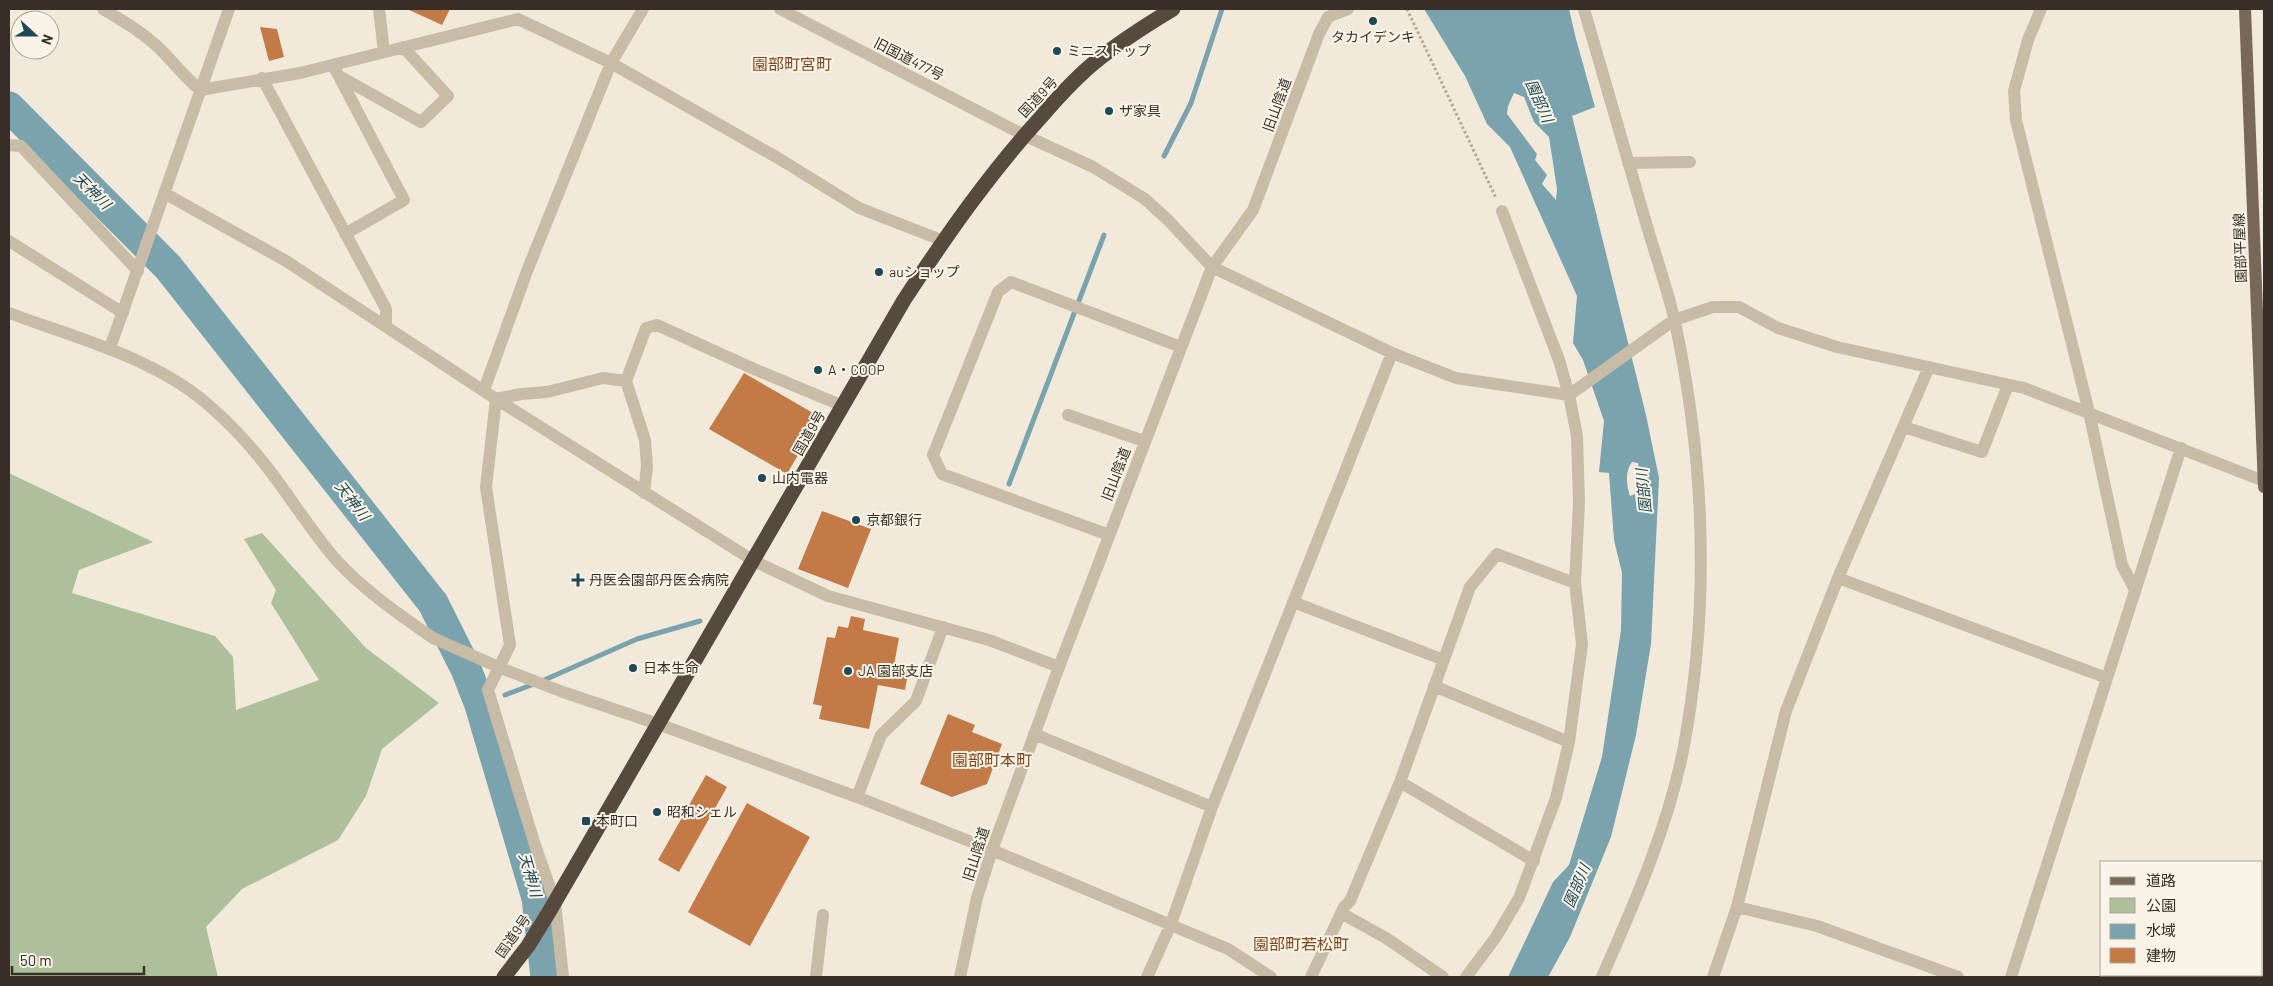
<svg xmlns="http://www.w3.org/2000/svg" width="2273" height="986" font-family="Barlow,'Noto Sans JP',sans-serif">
<rect width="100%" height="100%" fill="#f1eadb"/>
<path fill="#adc09b" d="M9,473L153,542L79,570L72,593L215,636L233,657L236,710L319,680L271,603L276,590L244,539L262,533L366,648L439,703L382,749L366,796L338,840L242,889L206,927L218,977H9Z"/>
<path fill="#7aa3ae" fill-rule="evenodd" d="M1424,9H1569L1576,39L1595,107L1572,116L1646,415L1659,478L1651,644L1636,735L1611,837L1570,937L1548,977H1508L1553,882L1569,865L1602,757L1621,630L1622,573L1614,540L1609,473L1599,472L1604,421L1583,360L1573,343L1577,296L1510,147L1487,124L1465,76ZM1514,93L1524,97L1534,122L1549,137L1557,189L1556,200L1542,184L1547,175L1535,160L1537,154L1507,114L1508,106ZM1632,462L1638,463L1640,482L1637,492L1641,497L1637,511L1635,494L1630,496C1626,485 1625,471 1632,462Z"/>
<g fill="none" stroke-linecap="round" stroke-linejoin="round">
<path stroke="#7aa3ae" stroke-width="5" d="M1164,156L1191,103L1222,9
M1009,484L1104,235
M542,681L637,639L700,621
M505,695L534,684
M480,705L481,704"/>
<path stroke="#7aa3ae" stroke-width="31" d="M9,107L168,267L433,603L466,669L480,705L537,898L546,977"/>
</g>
<path fill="#c47a46" d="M407,9H450L442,25Z
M260,27L277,29L284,57L269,61Z
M744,373L820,417L787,474L709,429Z
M822,511L871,529L848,588L798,569Z
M851,616L865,619L863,630L899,638L894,665L909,668L905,690L878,685L869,729L819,719L822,706L813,704L827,637L835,638L838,626L848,628Z
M948,714L975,725L972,732L1002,744L987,784L952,797L920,784Z
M706,775L727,787L679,872L658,860Z
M747,803L810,837L750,946L688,912Z"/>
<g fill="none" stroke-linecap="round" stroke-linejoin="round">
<path stroke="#b5a791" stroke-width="3" stroke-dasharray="2.5 2.5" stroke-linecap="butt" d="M1407,9L1496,198"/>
<path stroke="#c9bca7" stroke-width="12" d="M103,9C125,22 147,35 165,54C177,67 187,79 200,90L300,73L518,19L611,63L778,158L859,208L944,241
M379,9L384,52
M780,9L1024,135L1093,167L1145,199L1168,220L1212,267L1392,353L1456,378L1569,395L1674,320L1713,307H1739L1778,328L1837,347L2024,388L2264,481
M1584,9C1604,78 1624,147 1644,216C1654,251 1667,287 1675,322C1705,463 1710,609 1683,751C1667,830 1634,904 1602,977
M2041,9L2028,40L2014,91L2016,120L2089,412L2122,565L2135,590
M333,65L404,200L345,234
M339,76L421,122L448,96L403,47
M262,78L386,309V326
M9,145L21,146L138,271
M1628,163L1690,162
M164,193L286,261L496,399L754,561L828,596L989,640L1059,667
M9,241L123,313
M9,313C73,337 152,357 205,402C229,422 251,446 270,471C293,501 313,534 338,562C365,591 400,615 433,638
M110,348L229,9
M484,390L527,271L611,63L643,9
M1068,415L1144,441
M1904,427L1982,452L2008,385
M644,493L647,466L645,440L626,381L646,328L657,325L754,369L843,406
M1109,535L942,474L933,455L998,292L1011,282L1181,347
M1838,578L2107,678
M1293,602L1444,660
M1434,686L1569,742
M563,692L658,724L857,797L992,850L1228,949L1271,977
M1034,734L1212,807
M1400,782L1534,861
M857,797L881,735L916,701L943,627
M1737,907L1817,926L1958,977
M1341,913L1386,938L1443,977
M2121,975L2123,977
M2229,975L2230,977
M563,977L555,902L535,845L488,690L510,645L486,487L496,399L521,394L547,392L603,378L626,381
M816,977L823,915
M960,977L977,898L992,850L1059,667L1212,267L1253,210L1319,34L1328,17L1348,9
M1147,977L1171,924L1212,807L1392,353
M1311,977L1344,907L1350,901L1400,782L1470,587L1497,554L1575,583
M1466,977L1496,937L1519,898L1556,798L1569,742L1582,644L1575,583L1579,502L1577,436L1569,395L1559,360L1502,211
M1713,977L1737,907L1786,711L1838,578L1929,367
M2011,977L2181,448"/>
<path stroke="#776859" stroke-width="12" d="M2245,9L2264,487"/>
<path stroke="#564a3f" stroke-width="15" d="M504,977L528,946L549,912L904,300C946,236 989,174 1041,117C1059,96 1078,75 1100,58C1123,40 1148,24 1173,9"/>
<path stroke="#c9bca7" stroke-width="12" d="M433,638L503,669L563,692"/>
</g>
<g fill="#1e4956" stroke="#f9f4e7" stroke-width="2">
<circle cx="1373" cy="21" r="5"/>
<circle cx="1057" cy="51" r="5"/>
<circle cx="1109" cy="111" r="5"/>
<circle cx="879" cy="272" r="5"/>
<circle cx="818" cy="370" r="5"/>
<circle cx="762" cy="478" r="5"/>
<circle cx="856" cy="520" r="5"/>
<path d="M575.5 572.5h5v5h5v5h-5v5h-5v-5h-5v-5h5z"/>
<circle cx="633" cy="668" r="5"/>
<circle cx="848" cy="671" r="5"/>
<circle cx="657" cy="812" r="5"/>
<rect x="581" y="816" width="10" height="10" rx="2.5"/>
</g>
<g text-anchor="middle" stroke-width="4" stroke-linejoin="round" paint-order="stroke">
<g font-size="14" fill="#362e27" stroke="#f9f4e7" text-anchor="start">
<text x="1373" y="42" text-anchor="middle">タカイデンキ</text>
<text x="1067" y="56">ミニストップ</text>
<text x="1119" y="116">ザ家具</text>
<text x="889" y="277">auショップ</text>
<text x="828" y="375">A・COOP</text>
<text x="772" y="483">山内電器</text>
<text x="866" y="525">京都銀行</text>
<text x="589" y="585">丹医会園部丹医会病院</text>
<text x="643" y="673">日本生命</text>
<text x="858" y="676">JA 園部支店</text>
<text x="667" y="817">昭和シェル</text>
<text x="596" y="826">本町口</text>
</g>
<g font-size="14" fill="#362e27" stroke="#f9f4e7">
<text transform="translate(909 59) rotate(27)" y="5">旧国道477号</text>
<text transform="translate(1038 97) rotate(-47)" y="5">国道9号</text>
<text transform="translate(1277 105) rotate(-70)" y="5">旧山陰道</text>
<text transform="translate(2240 248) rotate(-92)" y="5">園部平屋線</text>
<text transform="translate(809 433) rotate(-60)" y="5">国道9号</text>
<text transform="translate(1116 474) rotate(-69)" y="5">旧山陰道</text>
<text transform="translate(976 854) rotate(-72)" y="5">旧山陰道</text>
<text transform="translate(513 936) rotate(-55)" y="5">国道9号</text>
</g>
<g font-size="15" font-style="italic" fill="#1e4956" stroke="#f9f4e7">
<text transform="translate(1539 101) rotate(66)" y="5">園部川</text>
<text transform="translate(92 191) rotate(45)" y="5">天神川</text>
<text transform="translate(1644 491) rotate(-96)" y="5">園部川</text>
<text transform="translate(352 501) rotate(52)" y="5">天神川</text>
<text transform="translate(530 875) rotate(74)" y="5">天神川</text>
<text transform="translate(1577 886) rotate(-67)" y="5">園部川</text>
</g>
<g font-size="16" fill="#834a22" stroke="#f9f4e7">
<text x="792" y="70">園部町宮町</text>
<text x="992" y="766">園部町本町</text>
<text x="1301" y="950">園部町若松町</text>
</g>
</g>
<rect width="2273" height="986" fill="none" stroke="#362e27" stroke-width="20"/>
<rect x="2100" y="861" width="162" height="115" fill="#f9f4e7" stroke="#aba59a"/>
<rect x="2110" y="877" width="25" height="8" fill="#776859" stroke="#aba59a"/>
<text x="2146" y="886" font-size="15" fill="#362e27">道路</text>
<rect x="2110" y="898" width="25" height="15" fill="#adc09b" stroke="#aba59a"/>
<text x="2146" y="911" font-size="15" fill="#362e27">公園</text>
<rect x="2110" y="924" width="25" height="15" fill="#7aa3ae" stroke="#aba59a"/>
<text x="2146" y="936" font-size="15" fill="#362e27">水域</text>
<rect x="2110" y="948" width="25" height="15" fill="#c47a46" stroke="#aba59a"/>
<text x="2146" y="961" font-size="15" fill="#362e27">建物</text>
<g transform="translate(35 35) rotate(111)"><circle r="24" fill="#f9f4e7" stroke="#aba59a"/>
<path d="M0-4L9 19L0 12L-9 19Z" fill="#1e4956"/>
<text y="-8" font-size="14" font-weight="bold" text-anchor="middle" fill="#362e27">N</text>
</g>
<path d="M12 966v8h132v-8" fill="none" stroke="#362e27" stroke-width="2.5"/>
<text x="20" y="966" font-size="15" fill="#362e27" stroke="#f9f4e7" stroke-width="4" paint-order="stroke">50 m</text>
</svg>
